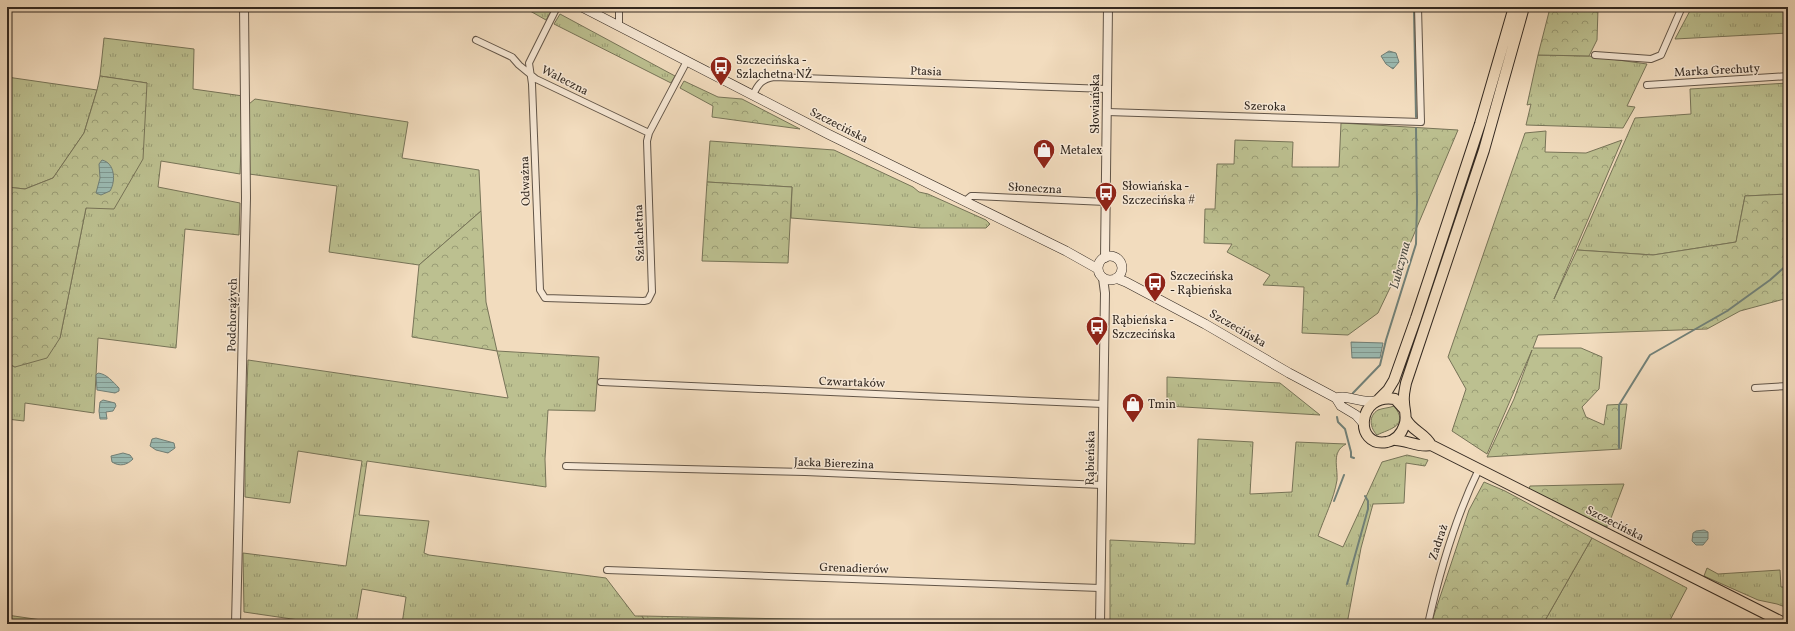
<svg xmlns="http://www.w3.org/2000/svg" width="1795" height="631" font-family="Vollkorn,serif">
<defs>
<pattern id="grass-tufts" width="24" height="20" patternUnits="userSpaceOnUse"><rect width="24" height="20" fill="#bcc090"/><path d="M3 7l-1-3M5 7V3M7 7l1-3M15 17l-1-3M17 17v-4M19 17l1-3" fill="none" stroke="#999c75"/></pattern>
<pattern id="forest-crowns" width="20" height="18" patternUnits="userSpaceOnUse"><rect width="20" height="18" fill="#bcc090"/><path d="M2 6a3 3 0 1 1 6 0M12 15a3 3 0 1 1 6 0" fill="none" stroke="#999c75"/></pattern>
<pattern id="water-rules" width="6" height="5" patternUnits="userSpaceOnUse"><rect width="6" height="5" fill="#9bbbb3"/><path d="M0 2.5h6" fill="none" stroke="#7f9891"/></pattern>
</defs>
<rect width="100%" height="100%" fill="#f2dcbe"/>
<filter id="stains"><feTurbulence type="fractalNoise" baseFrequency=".005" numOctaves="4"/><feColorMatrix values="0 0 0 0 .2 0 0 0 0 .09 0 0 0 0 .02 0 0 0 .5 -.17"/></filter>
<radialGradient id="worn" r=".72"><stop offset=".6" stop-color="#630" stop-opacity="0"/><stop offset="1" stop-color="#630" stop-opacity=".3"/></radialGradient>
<path fill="url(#grass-tufts)" stroke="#777458" d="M523,7H547L552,10L546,20Z
M1692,7H1788V33L1675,39Z
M560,14L675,76L671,83L554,24Z
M104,38L194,49L193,89L243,96L240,174L161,161L158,187L240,203L239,235L185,229L176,348L98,338L94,413L25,403L24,421L7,419V363L15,367L60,338L86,208L147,83L100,76Z
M1538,55L1589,56L1647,64L1627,106L1635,107L1623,128L1526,125L1531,104L1527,105Z
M7,77L97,90L84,133L53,178L25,189L7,187Z
M1788,83V194L1745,196L1736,242L1653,255L1577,250L1635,118L1691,114L1690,89Z
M255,99L408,122L402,158L479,170L481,211L419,265L329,252L337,186L249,174V104Z
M710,141L834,150L913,187L919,192L928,194L986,220L990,224L986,228H921L791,218L792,187L707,182Z
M497,351L599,357L595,411L548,410L545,459L546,487L367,461L359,515L429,521L424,553L429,555L606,578L635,616H642L647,624H402L406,597L362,589L356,624H326L244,612L243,553L346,566L362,461L298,451L290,503L245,497V442L248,360L508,398Z
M1167,377L1280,383L1320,415L1167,406Z
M1394,406C1410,426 1389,429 1377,435C1370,428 1368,416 1378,410C1383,408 1389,408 1394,406Z
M1198,439L1253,442L1250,494L1292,492L1296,442L1346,444C1331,452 1338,467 1337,480C1334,499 1324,518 1318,536L1343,547L1382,462L1407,455L1428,460L1425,466L1406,463L1404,503L1373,504L1361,548L1347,624L1110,623V540L1195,544Z
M1592,538L1687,588L1668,624H1543Z
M1707,568L1718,574L1780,570L1781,587H1788V608L1777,604L1758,600L1704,576Z
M7,615L69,624H7Z"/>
<path fill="url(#forest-crowns)" stroke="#777458" d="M1550,8L1598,9L1597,40L1589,56L1538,55Z
M100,76L147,83L143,159L114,209L86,208L60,338L47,358L15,367L7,363V187L25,189L53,178L84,133L97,90Z
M684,81L718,97L742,99L800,129L712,117L713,106L680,88Z
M1341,123L1458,130L1401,265L1378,313L1348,335L1302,333L1304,287L1263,285L1270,275L1227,252L1232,244L1204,243L1205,209H1215L1217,164H1234L1235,140L1293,142L1292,167H1339Z
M1546,131L1545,152L1586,153L1622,140L1554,299L1577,250L1653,255L1736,242L1745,196L1788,194V298L1740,311L1707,329L1538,335L1533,348H1581L1602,357L1599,389L1582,407L1586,417L1604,425L1607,405L1627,404L1621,449L1487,457L1514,399L1532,350L1487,454L1452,431L1466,389L1448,357L1525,133Z
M707,182L792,187L788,263L702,261Z
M481,211L486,302L497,351L412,337L419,265Z
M1484,482L1505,491L1592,538L1543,624H1431L1469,510Z
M1624,484L1608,526L1604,527L1529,489L1530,486Z
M642,616L889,621L899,624H647Z"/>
<path fill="url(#water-rules)" stroke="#718078" d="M1389,51L1396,53L1399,62L1393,69L1386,64L1381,56Z
M102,160C115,163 116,181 110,191L101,195L96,193L100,178L99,164Z
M1351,342L1383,343L1380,358H1352Z
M98,373C107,374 113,382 119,388V391L115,393L97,390L96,375Z
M103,400L115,403L116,406L113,411L106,412L107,419H100L99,411L100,402Z
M156,438L174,443L175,448L168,453L156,450L150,446L152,439Z
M123,453L130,455L133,459C127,465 120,467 112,462L111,456Z
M1704,530L1708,532V539L1703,545H1696L1692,541L1693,533L1696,531Z"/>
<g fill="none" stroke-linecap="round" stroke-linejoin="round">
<path stroke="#718078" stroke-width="2" d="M1414,11L1416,117
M1353,393L1380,365L1386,340L1416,244L1417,202L1416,128
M1337,417L1338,422L1345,429L1351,452V457L1354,458
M1619,448V405L1650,355L1727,311L1770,280L1788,264
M1334,501L1344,475
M1347,584L1368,509V501L1365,496"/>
<g stroke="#625548" stroke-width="8">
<path id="minor" d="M557,7L529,63L532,84L540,290L545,298L644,301L648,300L652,292L647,141L649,133L687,61
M619,26V7
M476,40L512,57L519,65L536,79L649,133
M1595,55L1651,59L1661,55L1682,7
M1647,85L1788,76
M753,95C758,84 762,79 774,77L1107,89
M1107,112L1421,122L1418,7
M965,201L971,196H975L1106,202
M601,382L1103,404
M1755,388L1788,386
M566,466L805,472L1102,485
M607,570L1100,588
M1428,624C1440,570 1455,518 1479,469"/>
</g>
<g stroke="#625548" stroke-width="10">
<path id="tertiary" d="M1105,258L1108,7
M236,624L246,198L244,7
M1100,624L1105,293L1103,278"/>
</g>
<g stroke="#322820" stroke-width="10">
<path id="secondary" d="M582,7L828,134L1066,251L1098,269
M1098 268a12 12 0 1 1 24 0a12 12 0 1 1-24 0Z
M1116,278L1126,282L1205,324L1289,373L1336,398L1341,406L1356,415L1364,424
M1336,398C1349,394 1359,404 1375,401"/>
</g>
<g stroke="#322820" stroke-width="12">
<path id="primary" d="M1379,399L1388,390L1394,380L1416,318L1480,124L1514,7
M1404,409L1395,399C1357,392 1353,448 1387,442C1396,440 1401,435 1404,426C1408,418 1404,410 1404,402C1403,395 1405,389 1406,383L1484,150L1524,7
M1406,419C1412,431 1425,433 1431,445L1786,624
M1395,440C1407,440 1419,448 1431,445"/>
</g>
<use href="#minor" stroke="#f7e8d5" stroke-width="6"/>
<use href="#tertiary" stroke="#f7e8d5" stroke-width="8"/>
<use href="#secondary" stroke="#f7e8d5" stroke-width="9"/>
<use href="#primary" stroke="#f2dcbe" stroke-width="10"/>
</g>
<defs>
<g id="bus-pin" transform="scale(1.15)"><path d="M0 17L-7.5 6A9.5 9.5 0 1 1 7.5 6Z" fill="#8f2418" stroke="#f7e8d5"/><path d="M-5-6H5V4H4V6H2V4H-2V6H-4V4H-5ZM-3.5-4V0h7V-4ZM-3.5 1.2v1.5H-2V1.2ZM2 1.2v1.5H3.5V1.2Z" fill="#fff"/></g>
<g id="shop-pin" transform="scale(1.15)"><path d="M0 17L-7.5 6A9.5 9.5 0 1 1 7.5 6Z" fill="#8f2418" stroke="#f7e8d5"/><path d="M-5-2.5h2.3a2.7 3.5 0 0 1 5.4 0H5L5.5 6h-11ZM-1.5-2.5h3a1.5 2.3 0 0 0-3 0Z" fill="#fff"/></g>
</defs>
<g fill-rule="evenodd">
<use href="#bus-pin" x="721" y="67"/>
<use href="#shop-pin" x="1044" y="150"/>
<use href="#bus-pin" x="1106" y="193"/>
<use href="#bus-pin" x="1155" y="283"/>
<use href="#bus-pin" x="1097" y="327"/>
<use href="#shop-pin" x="1133" y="404"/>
</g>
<g text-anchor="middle" stroke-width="3" stroke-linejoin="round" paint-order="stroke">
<g font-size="12" fill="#322820" stroke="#f7e8d5" text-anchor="start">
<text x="736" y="64">Szczecińska -<tspan x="736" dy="14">Szlachetna NŻ</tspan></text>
<text x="1060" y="154">Metalex</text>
<text x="1122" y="190">Słowiańska -<tspan x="1122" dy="14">Szczecińska #</tspan></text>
<text x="1170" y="280">Szczecińska<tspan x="1170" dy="14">- Rąbieńska</tspan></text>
<text x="1112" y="324">Rąbieńska -<tspan x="1112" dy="14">Szczecińska</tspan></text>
<text x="1148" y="408">Tmin</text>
</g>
<g font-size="12" fill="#322820" stroke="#f7e8d5">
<text transform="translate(1717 70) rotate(-3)" y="4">Marka Grechuty</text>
<text transform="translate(926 71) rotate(2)" y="4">Ptasia</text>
<text transform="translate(565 80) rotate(27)" y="4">Waleczna</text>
<text transform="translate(1095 104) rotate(-90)" y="4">Słowiańska</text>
<text transform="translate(1265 106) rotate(2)" y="4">Szeroka</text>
<text transform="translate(839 125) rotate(27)" y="4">Szczecińska</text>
<text transform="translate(525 181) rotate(-92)" y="4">Odważna</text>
<text transform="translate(1035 188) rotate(3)" y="4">Słoneczna</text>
<text transform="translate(639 233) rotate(-92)" y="4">Szlachetna</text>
<text transform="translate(232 315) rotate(-89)" y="4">Podchorążych</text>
<text transform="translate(1238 328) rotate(30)" y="4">Szczecińska</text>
<text transform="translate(852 382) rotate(2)" y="4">Czwartaków</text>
<text transform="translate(1090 458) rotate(-89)" y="4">Rąbieńska</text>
<text transform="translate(834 463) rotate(2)" y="4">Jacka Bierezina</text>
<text transform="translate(1615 523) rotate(27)" y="4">Szczecińska</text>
<text transform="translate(1438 542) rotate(-72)" y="4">Zadraż</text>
<text transform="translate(854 568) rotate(2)" y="4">Grenadierów</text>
</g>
<g font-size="13" font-style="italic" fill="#4c4d45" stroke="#f7e8d5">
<text transform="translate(1399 265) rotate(-75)" y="5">Lubczyna</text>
</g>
</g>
<rect width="1795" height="631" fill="none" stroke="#f2dcbe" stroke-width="24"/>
<rect x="8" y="8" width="1779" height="615" fill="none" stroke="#322820" stroke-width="2"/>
<rect x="12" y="12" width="1771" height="607" fill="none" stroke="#322820"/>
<rect width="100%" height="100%" filter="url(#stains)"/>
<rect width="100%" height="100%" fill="url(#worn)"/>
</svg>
